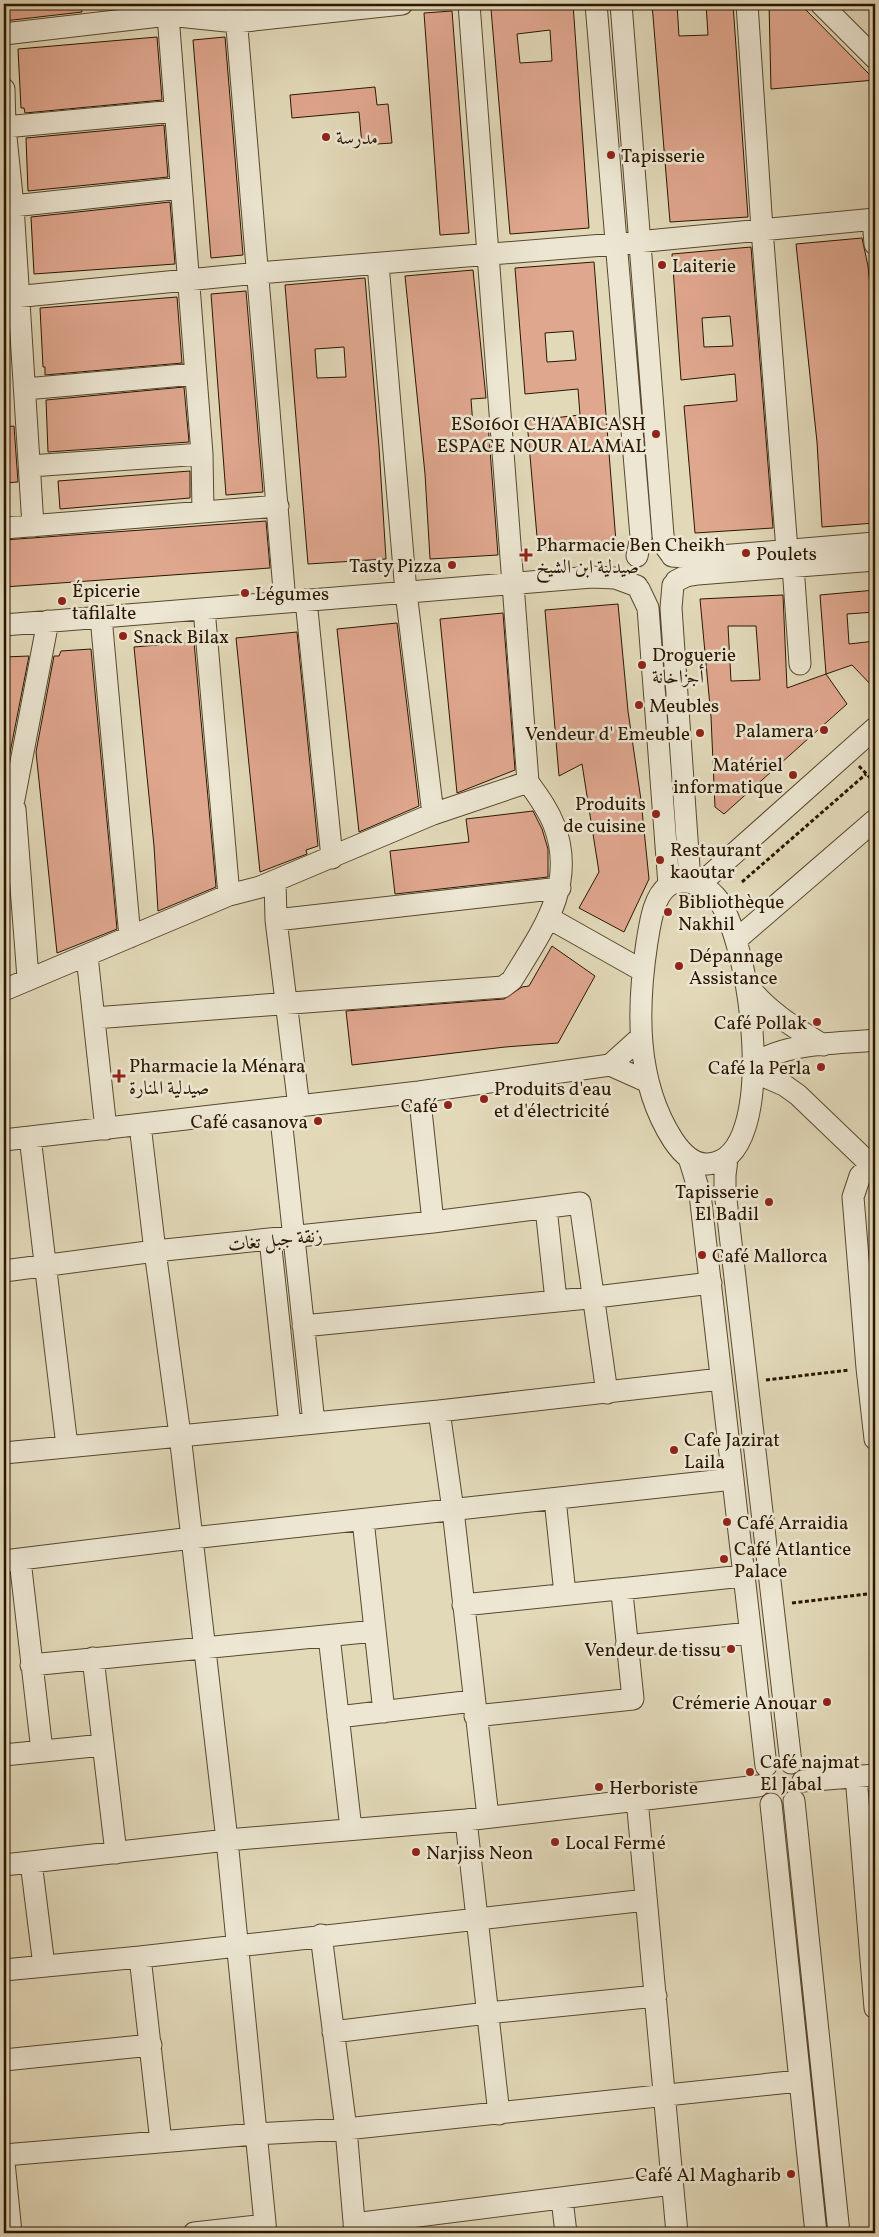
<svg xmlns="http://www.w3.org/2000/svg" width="879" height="2237" font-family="Vollkorn,Amiri,serif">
<rect width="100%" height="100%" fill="#e2d9b9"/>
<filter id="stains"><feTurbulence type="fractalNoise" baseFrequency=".004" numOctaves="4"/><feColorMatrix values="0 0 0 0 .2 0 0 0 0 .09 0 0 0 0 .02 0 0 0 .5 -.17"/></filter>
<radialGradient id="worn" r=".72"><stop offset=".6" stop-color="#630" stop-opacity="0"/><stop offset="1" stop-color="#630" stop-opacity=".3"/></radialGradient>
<path fill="#e0a78f" stroke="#2a1700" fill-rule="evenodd" d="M4,4H81L82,12L4,21Z
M556,4H573L589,228L510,234L491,9ZM550,30L552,61L520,63L517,34Z
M652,4H677L679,36L708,35L706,4H733L748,217L670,222Z
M769,4H800L875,80L771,89Z
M452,11L469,233L440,235L424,13Z
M157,37L162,100L25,113L24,108H21L18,49Z
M225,37L243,255L211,258L193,40Z
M375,87L377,105L388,104L392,143L362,145L359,112L292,118L290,95Z
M164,125L168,177L28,191L26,138Z
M170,202L175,264L34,274L31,217Z
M862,238L868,266L875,339V523L822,527L817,442L796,244Z
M751,247L773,528L695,533L684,406L737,401L735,374L681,380L672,254ZM730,316L733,346L704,347L702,318Z
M594,262L616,542L538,548L527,421L580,415L578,389L525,394L515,268ZM573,331L576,360L547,362L545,333Z
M473,270L486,398L471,399L473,426L488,424L498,555L430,559L425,474L405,276Z
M365,278L379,447L386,559L308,564L285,285ZM344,347L346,377L317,378L315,349Z
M246,291L263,492L226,495L211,294Z
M177,297L182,363L45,375V367H43L40,308Z
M184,387L189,442L48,452L46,400Z
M14,426L18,482L4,483V427Z
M190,471V498L60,509L58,481Z
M266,521L270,568L4,587V540Z
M875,590V612L847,614L849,644L875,641V689L852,665L826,674L820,595Z
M783,595L787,688L826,674L847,704L724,814L715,807L711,717L700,599ZM728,626H756L760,680L731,681Z
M618,604L628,711L641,800L649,879L624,932L579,908L599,872L582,764L559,776L545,610Z
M503,613L515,770L457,793L440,619Z
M397,623L419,806L359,832L337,629Z
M297,632L318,846L306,850L307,854L260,872L236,638Z
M194,642L216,887L158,911L154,846L134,647Z
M91,649L117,929L57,953L36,752L54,656H59L61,651Z
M29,656L7,768H4V657Z
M533,811L542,829L548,849V877L395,894L390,851L469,842L466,819Z
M552,946L595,976L558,1043L505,1047L352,1065L346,1011L504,999L522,987L529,986Z"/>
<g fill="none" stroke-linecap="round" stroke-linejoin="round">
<g stroke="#58482e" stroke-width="23">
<path id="minor" d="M158,4L168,15L202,454L203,512
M235,4L285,602
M596,4L641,537L637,556
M621,4L663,535L665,546L670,553
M747,4L762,229L787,550L793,566L800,664
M821,4L875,58
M4,34L168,15L236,22L402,4
M4,89L5,127L13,206L33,526
M5,127L175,111
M13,206L181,188
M873,219L875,244
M378,264L406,592L433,814
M4,298L258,273L616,244L875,219
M25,389L195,374
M30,466L202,454
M4,528L278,506
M672,556L697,558L875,543
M676,581L686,576L698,574L875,560
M673,585L671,608L690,882
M639,589L648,608L669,885
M306,600L332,858
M204,609L229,895
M101,617L130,937
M4,625L592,577L615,578L637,586
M15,809L28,978
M4,829L14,799L48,621
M275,881L276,920L299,1107
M682,881C696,883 706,886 715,896C751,934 782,1161 708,1164C692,1165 681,1152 673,1140C635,1081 637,1008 647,942C650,925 653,897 668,886C671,883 678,883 682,881Z
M700,884L875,728
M549,918L643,971
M276,920L560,888
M736,940L875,820
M87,956L106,1129
M746,983C765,1010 795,1028 823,1045
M4,990L229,895L260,887L433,814L528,782
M94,1018L503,987L512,980C542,931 577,885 554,825C548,809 538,796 528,782L469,4
M754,1064C786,1042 837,1044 875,1040
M610,1065L641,1037
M754,1072L784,1085L798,1095L871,1165
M419,1092L433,1222
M280,1109L314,1423
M140,1125L155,1251L180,1435L227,1840L266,2233
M30,1137L67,1446
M4,1140L419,1092L610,1065L648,1082
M689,1158L700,1194L766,1766
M727,1159L725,1175V1191L791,1763
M875,1161L860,1176L853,1197L867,1368L875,1439
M546,1208L556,1300
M270,1239L290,1425
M4,1271L155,1251L433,1222L580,1203L607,1393
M303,1326L588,1298L711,1283
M439,1411L453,1510L488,1817
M4,1453L439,1411L721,1379
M555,1499L565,1594
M363,1520L384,1712
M20,1560L42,1751
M4,1561L192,1538L733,1479
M620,1589L743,1576
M463,1605L618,1589L622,1593L633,1699L475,1716
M329,1636L351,1829
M626,1646L750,1633
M93,1658L116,1853
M31,1665L375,1631
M338,1717L473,1701
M4,1755L103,1745
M856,1776L875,2008
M803,1781L875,1775
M637,1799L677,2233
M794,1801L839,2233
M771,1804L816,2233
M466,1820L499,2114
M31,1862L44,1966
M4,1865L227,1840L466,1820L758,1786
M321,1935L346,2129L355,2233
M140,1957L161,2142
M4,1970L140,1957L646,1900
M333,2032L487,2013L656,1996
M4,2060L151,2045
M4,2155L255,2134L346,2129L799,2081
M4,2162L11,2233
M562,2199L566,2233
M354,2224L672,2184
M194,2233L265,2225"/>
</g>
<path stroke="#2a1700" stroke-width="3" stroke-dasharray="4 2.5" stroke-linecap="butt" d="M859,766L875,783
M742,882L866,774
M766,1380L849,1370
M792,1603L875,1593"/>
<use href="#minor" stroke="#ece6d2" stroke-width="21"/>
</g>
<g fill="#8f2418" stroke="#ece6d2" stroke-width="2">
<circle cx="326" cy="137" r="5"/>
<circle cx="611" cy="155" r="5"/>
<circle cx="662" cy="265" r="5"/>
<circle cx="656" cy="434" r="5"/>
<circle cx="746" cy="553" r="5"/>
<path d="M523.5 547.5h5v5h5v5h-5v5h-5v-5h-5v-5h5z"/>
<circle cx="452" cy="565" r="5"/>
<circle cx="245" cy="593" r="5"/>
<circle cx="62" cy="601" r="5"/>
<circle cx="123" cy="636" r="5"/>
<circle cx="642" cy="665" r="5"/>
<circle cx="639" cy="705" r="5"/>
<circle cx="824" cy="730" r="5"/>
<circle cx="700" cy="733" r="5"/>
<circle cx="793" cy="775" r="5"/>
<circle cx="656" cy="814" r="5"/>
<circle cx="660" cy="860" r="5"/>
<circle cx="668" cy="912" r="5"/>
<circle cx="679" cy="966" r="5"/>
<circle cx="817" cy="1022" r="5"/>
<circle cx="821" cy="1067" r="5"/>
<path d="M116.5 1068.5h5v5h5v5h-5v5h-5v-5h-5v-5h5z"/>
<circle cx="484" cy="1099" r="5"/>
<circle cx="448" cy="1105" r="5"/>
<circle cx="318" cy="1121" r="5"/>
<circle cx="769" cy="1202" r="5"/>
<circle cx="702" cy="1255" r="5"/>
<circle cx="674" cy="1450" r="5"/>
<circle cx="727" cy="1522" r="5"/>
<circle cx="724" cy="1559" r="5"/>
<circle cx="731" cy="1649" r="5"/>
<circle cx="827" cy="1702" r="5"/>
<circle cx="750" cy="1772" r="5"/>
<circle cx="599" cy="1787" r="5"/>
<circle cx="555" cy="1842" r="5"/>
<circle cx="416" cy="1852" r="5"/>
<circle cx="791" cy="2174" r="5"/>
</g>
<g text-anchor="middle" stroke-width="5" stroke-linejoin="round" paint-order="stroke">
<g font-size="19" fill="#2a1700" stroke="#ece6d2" text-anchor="start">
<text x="336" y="144">مدرسة</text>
<text x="621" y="162">Tapisserie</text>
<text x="672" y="272">Laiterie</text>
<text x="646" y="430" text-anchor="end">ES01601 CHAABICASH<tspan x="646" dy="22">ESPACE NOUR ALAMAL</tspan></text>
<text x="536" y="551">Pharmacie Ben Cheikh<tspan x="536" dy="22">صيدلية ابن الشيخ</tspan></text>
<text x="756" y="560">Poulets</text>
<text x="442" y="572" text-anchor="end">Tasty Pizza</text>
<text x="72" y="597">Épicerie<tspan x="72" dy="22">tafilalte</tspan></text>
<text x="255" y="600">Légumes</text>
<text x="133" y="643">Snack Bilax</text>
<text x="652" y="661">Droguerie<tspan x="652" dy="22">أجزاخانة</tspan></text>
<text x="649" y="712">Meubles</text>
<text x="814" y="737" text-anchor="end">Palamera</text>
<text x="690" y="740" text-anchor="end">Vendeur d' Emeuble</text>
<text x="783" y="771" text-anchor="end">Matériel<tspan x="783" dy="22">informatique</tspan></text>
<text x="646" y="810" text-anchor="end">Produits<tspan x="646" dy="22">de cuisine</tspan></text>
<text x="670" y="856">Restaurant<tspan x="670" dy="22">kaoutar</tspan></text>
<text x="678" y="908">Bibliothèque<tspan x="678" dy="22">Nakhil</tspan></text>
<text x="689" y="962">Dépannage<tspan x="689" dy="22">Assistance</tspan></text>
<text x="807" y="1029" text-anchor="end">Café Pollak</text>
<text x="129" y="1072">Pharmacie la Ménara<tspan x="129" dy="22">صيدلية المنارة</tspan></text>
<text x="811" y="1074" text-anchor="end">Café la Perla</text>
<text x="494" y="1095">Produits d'eau<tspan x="494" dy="22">et d'électricité</tspan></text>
<text x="438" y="1112" text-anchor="end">Café</text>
<text x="308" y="1128" text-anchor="end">Café casanova</text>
<text x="759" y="1198" text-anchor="end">Tapisserie<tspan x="759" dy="22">El Badil</tspan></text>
<text x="712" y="1262">Café Mallorca</text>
<text x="684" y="1446">Cafe Jazirat<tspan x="684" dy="22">Laila</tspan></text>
<text x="737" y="1529">Café Arraidia</text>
<text x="734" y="1555">Café Atlantice<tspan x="734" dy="22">Palace</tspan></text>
<text x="721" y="1656" text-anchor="end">Vendeur de tissu</text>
<text x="817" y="1709" text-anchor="end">Crémerie Anouar</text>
<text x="760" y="1768">Café najmat<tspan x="760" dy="22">El Jabal</tspan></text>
<text x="609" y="1794">Herboriste</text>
<text x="565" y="1849">Local Fermé</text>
<text x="426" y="1859">Narjiss Neon</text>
<text x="781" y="2181" text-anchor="end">Café Al Magharib</text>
</g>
<g font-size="19" fill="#2a1700" stroke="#ece6d2">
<text transform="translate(275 1239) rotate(-6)" y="7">زنقة جبل تغات</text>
</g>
</g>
<rect width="879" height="2237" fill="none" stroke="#e2d9b9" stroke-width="20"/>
<rect x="5" y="5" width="869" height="2227" fill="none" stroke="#2a1700" stroke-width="2.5"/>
<rect x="10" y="10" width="859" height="2217" fill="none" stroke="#2a1700"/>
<rect width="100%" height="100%" filter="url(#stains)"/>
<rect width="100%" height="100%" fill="url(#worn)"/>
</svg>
